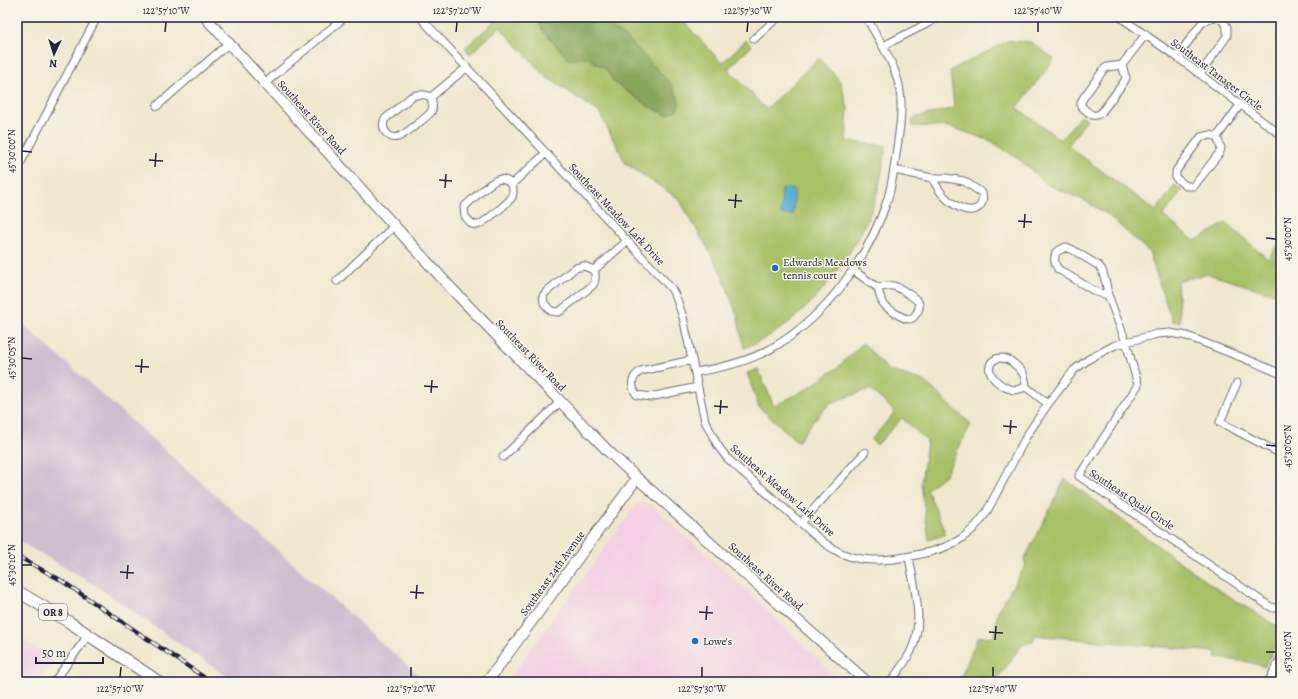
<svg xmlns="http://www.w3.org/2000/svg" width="1298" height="699" font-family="Alegreya,serif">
<rect width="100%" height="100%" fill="#f7f3e8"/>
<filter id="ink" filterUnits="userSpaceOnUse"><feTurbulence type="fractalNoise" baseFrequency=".025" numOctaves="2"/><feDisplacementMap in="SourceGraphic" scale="8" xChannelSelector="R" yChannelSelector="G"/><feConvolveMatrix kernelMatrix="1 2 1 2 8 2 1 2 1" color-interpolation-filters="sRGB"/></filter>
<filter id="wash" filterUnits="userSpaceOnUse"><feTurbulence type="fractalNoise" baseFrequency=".012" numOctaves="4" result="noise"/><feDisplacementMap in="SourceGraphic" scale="16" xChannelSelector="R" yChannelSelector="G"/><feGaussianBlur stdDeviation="0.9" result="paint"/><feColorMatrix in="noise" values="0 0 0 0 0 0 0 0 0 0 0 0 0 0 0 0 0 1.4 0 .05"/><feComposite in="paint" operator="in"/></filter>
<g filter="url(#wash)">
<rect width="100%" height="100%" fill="#efe8cf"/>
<path fill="#f2cfe2" d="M642,503L650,504L755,598L841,682H507L637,504Z
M17,637L55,660L38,682H17Z"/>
<path fill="#cfbdd0" d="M17,319L426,682H235L93,584L17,540Z"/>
<path fill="#a8c066" stroke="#657150" d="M492,17H535L544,32L569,60L586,57L606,69L614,82L597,17H679L722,63L746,40L752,46L728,69L766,109L819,58L840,81L848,108L846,141L886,146C883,168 879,190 871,211C864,229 854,246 843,262C818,299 787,332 744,348L737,315L721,272L679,199L626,164L599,112L545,76L500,27L470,54L465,48L495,21Z
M1008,41L1031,42L1054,59L1017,108L1061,140L1081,115L1087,119L1068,146L1156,211L1175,185L1182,190L1163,216L1195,241L1226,223L1268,259L1281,241V255L1274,264L1281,269V296L1208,274L1177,281L1180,322L1172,321L1149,252L1108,215L1084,200L1048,185L1020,160L991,141L951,127L912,126L913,118L954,108L950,71Z
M863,343L888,370L924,381L971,424L945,475L927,489L946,534L929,540L921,484L927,441L902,418L877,445L871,440L895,412L870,389L830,403L811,424L798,442L759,407L747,373L758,369L774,406L807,389L837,368Z
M1065,479L1216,588L1281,629V634L1265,667L1249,662L1216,658V652L1035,635L1033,641L1021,646L995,682H959L978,637L994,636L998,610L1026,565L1024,560Z"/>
<path fill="#86a65b" stroke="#54644b" d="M535,17H597L598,19L628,39L671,84L680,102L676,111L667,115L648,106L614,82L606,69L586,57L569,60L544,32Z"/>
<path fill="#58b1d5" stroke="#3d6a88" d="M782,189L794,190L793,215L781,214Z"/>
</g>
<g filter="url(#ink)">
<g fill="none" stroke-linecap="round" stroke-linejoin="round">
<g stroke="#6a676f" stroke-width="9">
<path id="street" d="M420,17L671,288L676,297L683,317L705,421L718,446L727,458L739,469C758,485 776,501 794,517C811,531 825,547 846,555C869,564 898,559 921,554C950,548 969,538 986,513L1027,435L1048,404L1074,370L1089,359L1115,345L1157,334L1170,333L1187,336L1256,363L1281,374
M1120,17L1177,57L1281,135
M754,39L778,17
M883,46L940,17
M1177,57L1201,24C1211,15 1221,15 1227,27V36L1200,74
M1122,65L1107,67L1104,69L1084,97L1081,102V106C1088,112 1093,119 1101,113L1124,82L1126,78L1122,65L1146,34
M265,83L345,17
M431,97C432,102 434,107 431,112C427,117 403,136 398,137C388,140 380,128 385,119L411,97C418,93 424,94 431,97L466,68
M157,106L229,43
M1217,137L1211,135L1201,137L1176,171V178L1186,186H1194L1220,152L1221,148L1217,137L1240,105
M17,170L97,17
M894,170L932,178H946L964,181L982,193C983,199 983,203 979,207C969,216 952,204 945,197C939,192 936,184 932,178
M512,184C513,189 514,192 512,197C509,202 482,225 477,225C471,225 468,220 465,216L464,208L466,205C473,199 490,182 497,180C503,178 507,181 512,184L546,153
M594,270C596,276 596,280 593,285L559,312L551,311L544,303L543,296L546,292L575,268L584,266L594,270L627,241
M853,270L878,288C892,284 895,285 907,293C916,299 924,303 916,314C914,317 912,319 909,319C903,319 886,308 883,303C880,298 879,293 878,288
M337,281L394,226
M1108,295L1096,292L1058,269C1054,263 1054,259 1056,252L1066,247L1073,250L1099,266L1102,270L1106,283L1108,295L1126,342L1138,385L1079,476L1269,606L1273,608L1281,607
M692,360L641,371C631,377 630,386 637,395L650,397L698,387
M695,372C722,368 748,362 772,348C826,317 867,260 887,201C892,186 894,170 896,154C899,134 903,111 900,91C897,66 878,39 866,17
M1237,383L1220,422L1281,454
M1026,387C1022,388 1018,390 1014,390C1009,389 1004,387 1000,384C978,368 995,350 1012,362C1023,371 1025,374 1026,387L1048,404
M503,457L560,402
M801,523L865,452
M54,682L89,634
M891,682C897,672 906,662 911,651C925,621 914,587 909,557"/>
</g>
<g stroke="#6a676f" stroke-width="12">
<path id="secondary" d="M205,17L449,286L608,451L637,478L867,682
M487,682L637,478
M1270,682L1281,661"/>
</g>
<g stroke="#6a676f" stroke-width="13">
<path id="primary" d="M17,591L69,622L159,682"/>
</g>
<use href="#street" stroke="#fff" stroke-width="7"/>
<use href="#secondary" stroke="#fff" stroke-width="10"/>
<use href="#primary" stroke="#fff" stroke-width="11"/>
<g stroke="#22223b" stroke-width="4">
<path id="rail" d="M17,556L59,579L211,682"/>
</g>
<use href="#rail" stroke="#f7f3e8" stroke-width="2.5" stroke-dasharray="8" stroke-linecap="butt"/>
</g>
</g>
<path fill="none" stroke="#22223b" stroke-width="1.5" d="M165,32L166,22M456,32L457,22M747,32L748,22M1038,32V22M22,151L32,152M149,160L163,161M155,167L156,153M439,180L452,181M445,188L446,174M728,200L742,201M735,208L736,194M1018,221L1032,222M1024,228L1025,214M1266,238L1276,239M22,358L32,359M135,366L149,367M141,373L142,359M424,386L438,387M431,393L432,380M714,406L728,407M720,414L721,400M1003,426L1017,427M1010,434L1011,420M1266,445L1276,446M22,565H32M120,572L134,573M127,579L128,565M410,592L424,593M416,599L417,585M699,612L713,613M706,620L707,606M989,632L1003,633M995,640L996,626M1266,652H1276M120,677L121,667M411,677V667M702,677V667M993,677V667"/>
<g fill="#1f6fb2" stroke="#f7f3e8" stroke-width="1.5">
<circle cx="775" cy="268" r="4"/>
<circle cx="695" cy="641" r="4"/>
</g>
<g text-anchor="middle" stroke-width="3" stroke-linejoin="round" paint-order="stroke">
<rect fill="#f7f3e8" stroke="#62616f" stroke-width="1" x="39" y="604" width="28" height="16" rx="3"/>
<g font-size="10" font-weight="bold" fill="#22223b">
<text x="53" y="616">OR 8</text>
</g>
<g font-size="11" fill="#22223b" stroke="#f7f3e8">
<text transform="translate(1217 74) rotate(37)" y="4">Southeast Tanager Circle</text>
<text transform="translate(312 117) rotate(48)" y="4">Southeast River Road</text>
<text transform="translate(617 214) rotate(47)" y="4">Southeast Meadow Lark Drive</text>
<text transform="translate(531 355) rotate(46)" y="4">Southeast River Road</text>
<text transform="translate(783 490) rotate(41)" y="4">Southeast Meadow Lark Drive</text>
<text transform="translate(1132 499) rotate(34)" y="4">Southeast Quail Circle</text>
<text transform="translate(552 573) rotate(-54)" y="4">Southeast 24th Avenue</text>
<text transform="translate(766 576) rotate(42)" y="4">Southeast River Road</text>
</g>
<g font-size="11" fill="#22223b" stroke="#f7f3e8" text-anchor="start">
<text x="783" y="266">Edwards Meadows<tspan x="783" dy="13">tennis court</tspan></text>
<text x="703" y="645">Lowe's</text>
</g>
</g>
<rect width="1298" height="699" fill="none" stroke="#f7f3e8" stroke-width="44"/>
<g transform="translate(54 54) rotate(184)" stroke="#f7f3e8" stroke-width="3" paint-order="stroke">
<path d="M0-3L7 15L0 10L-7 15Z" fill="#22223b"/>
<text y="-6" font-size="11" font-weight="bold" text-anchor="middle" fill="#22223b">N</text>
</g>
<path d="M36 657v6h67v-6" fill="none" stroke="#22223b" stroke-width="2"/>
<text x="42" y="657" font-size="12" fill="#22223b" stroke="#f7f3e8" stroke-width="3" paint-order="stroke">50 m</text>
<rect x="22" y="22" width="1254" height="655" fill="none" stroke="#22223b" stroke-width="1.5"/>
<g font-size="10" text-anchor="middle" fill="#22223b">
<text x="166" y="14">122°57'10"W</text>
<text x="457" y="14">122°57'20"W</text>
<text x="748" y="14">122°57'30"W</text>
<text x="1038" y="14">122°57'40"W</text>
<text transform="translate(11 151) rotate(-90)" y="4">45°30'00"N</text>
<text transform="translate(1287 239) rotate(-90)" y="4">45°30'00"N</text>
<text transform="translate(11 358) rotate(-90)" y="4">45°30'05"N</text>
<text transform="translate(1287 446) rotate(-90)" y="4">45°30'05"N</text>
<text transform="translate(11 565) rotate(-90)" y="4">45°30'10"N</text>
<text transform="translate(1287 652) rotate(-90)" y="4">45°30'10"N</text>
<text x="120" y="692">122°57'10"W</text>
<text x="411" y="692">122°57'20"W</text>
<text x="702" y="692">122°57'30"W</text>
<text x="993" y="692">122°57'40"W</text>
</g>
</svg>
